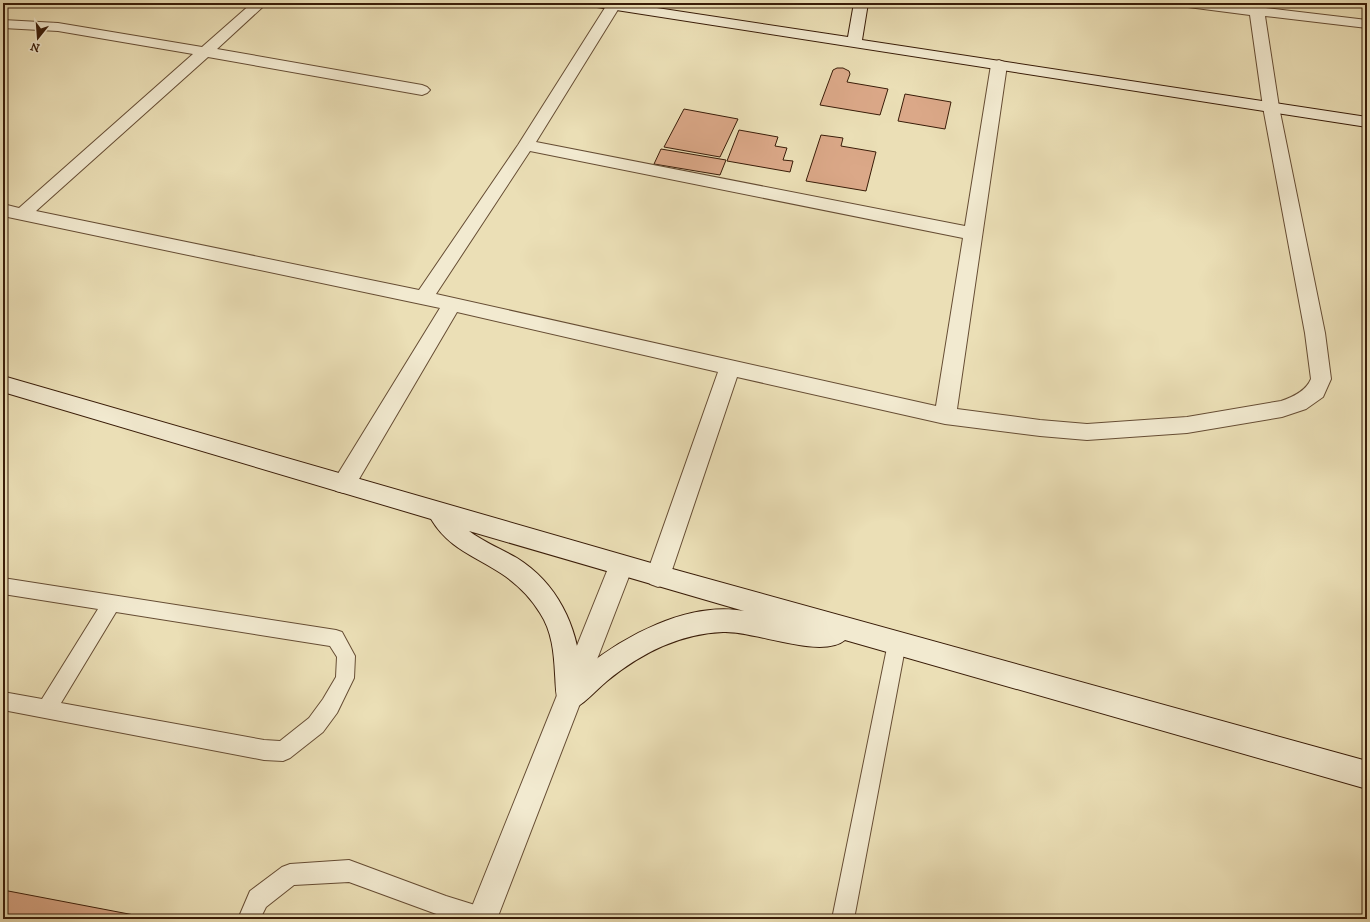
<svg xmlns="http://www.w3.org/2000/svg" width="1370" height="922" font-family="'IM FELL DW Pica',serif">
<rect width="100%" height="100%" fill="#ebdfb6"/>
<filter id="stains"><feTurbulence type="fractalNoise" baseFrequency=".005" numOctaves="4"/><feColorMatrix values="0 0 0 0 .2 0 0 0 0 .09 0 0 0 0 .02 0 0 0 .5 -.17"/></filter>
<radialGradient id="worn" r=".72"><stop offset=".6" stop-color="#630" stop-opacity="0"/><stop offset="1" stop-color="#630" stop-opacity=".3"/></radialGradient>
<path fill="#dba888" stroke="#391c08" d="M837,68H843L849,71L850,74L847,82L888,89L880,115L820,105L833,70Z
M905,94L951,102L945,129L898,121Z
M684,109L738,119L720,157L664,147Z
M739,130L778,137L775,146L787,148L783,160L793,161L790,172L727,161Z
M821,135L843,138L841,146L876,152L866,191L806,181Z
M661,149L726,160L720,175L654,164Z
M3,890L155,919H3Z"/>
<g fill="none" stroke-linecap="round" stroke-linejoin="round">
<g stroke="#664d34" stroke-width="2">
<path id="lane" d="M3,578L336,630L342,632L355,656L354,678L337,713L323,732L290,758L283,761L264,760L3,710V692L42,699L98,609L3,594ZM116,612L330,646L337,657L336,677L323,699L309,718L280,741L264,740L61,703Z
M897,634L903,637L906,643L854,919H832L888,643L891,637Z
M349,860L446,896L491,910L494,918L450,919L349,882L294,885L266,907L260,919H238L250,891L282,867L290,864Z"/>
</g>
<g stroke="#664d34" stroke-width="2">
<path id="street" d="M252,3H267L217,49L422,85L427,87L430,90L427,93L422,95L208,57L36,211L419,290L518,145L608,3H622L536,142L965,226L991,65L994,62L999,60L1004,62L1007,65L957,409L1040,420L1087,424L1187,417L1281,401C1293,397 1306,391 1311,379L1305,333L1263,107L1250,15L1188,7L1183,6L1181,3H1224L1367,20V28L1265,16L1279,107L1325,333L1331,379L1323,397L1306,409L1282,417L1187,433L1087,440L1040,436L945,424L737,377L670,576L666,584L658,587L650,584L646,576L718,372L457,312L352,491L344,493L336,491L333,484L336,477L440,308L3,216V204L19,208L193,54L58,31L3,28V20L58,23L202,47ZM530,151L963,238L936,406L436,294Z
M621,556L629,559L633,566L497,919H467L609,566L613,559Z"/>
</g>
<g stroke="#391c08" stroke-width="2">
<path id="secondary" d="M590,3H624L848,37L854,3H868L862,40L1367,117V127L597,7L592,6Z
M3,376L658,565L1367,761V789L845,640C821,660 753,630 723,632C679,634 641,653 607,681C595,691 584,705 569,711L560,707C555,696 556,686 555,674C554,653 552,631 540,613C531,598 517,584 502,574C475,556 449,549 431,519L3,392ZM469,531L744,611C688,601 623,636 581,671C577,625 557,583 517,558C501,549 484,542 469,531Z"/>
</g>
<use href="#lane" fill="#f2ead0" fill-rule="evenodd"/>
<use href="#street" fill="#f2ead0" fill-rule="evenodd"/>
<use href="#secondary" fill="#f2ead0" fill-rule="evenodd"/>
</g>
<rect width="1370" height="922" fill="none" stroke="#ebdfb6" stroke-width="16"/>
<rect x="4" y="4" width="1362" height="914" fill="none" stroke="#391c08" stroke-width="2"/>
<rect x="8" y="8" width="1354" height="906" fill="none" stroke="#391c08"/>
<g transform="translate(38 38) rotate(197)" stroke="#f2ead0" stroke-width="3" paint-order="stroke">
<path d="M0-3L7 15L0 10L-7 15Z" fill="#391c08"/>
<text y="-6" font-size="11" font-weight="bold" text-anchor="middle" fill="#391c08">N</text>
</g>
<rect width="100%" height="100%" filter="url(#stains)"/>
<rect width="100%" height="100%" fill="url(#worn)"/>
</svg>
